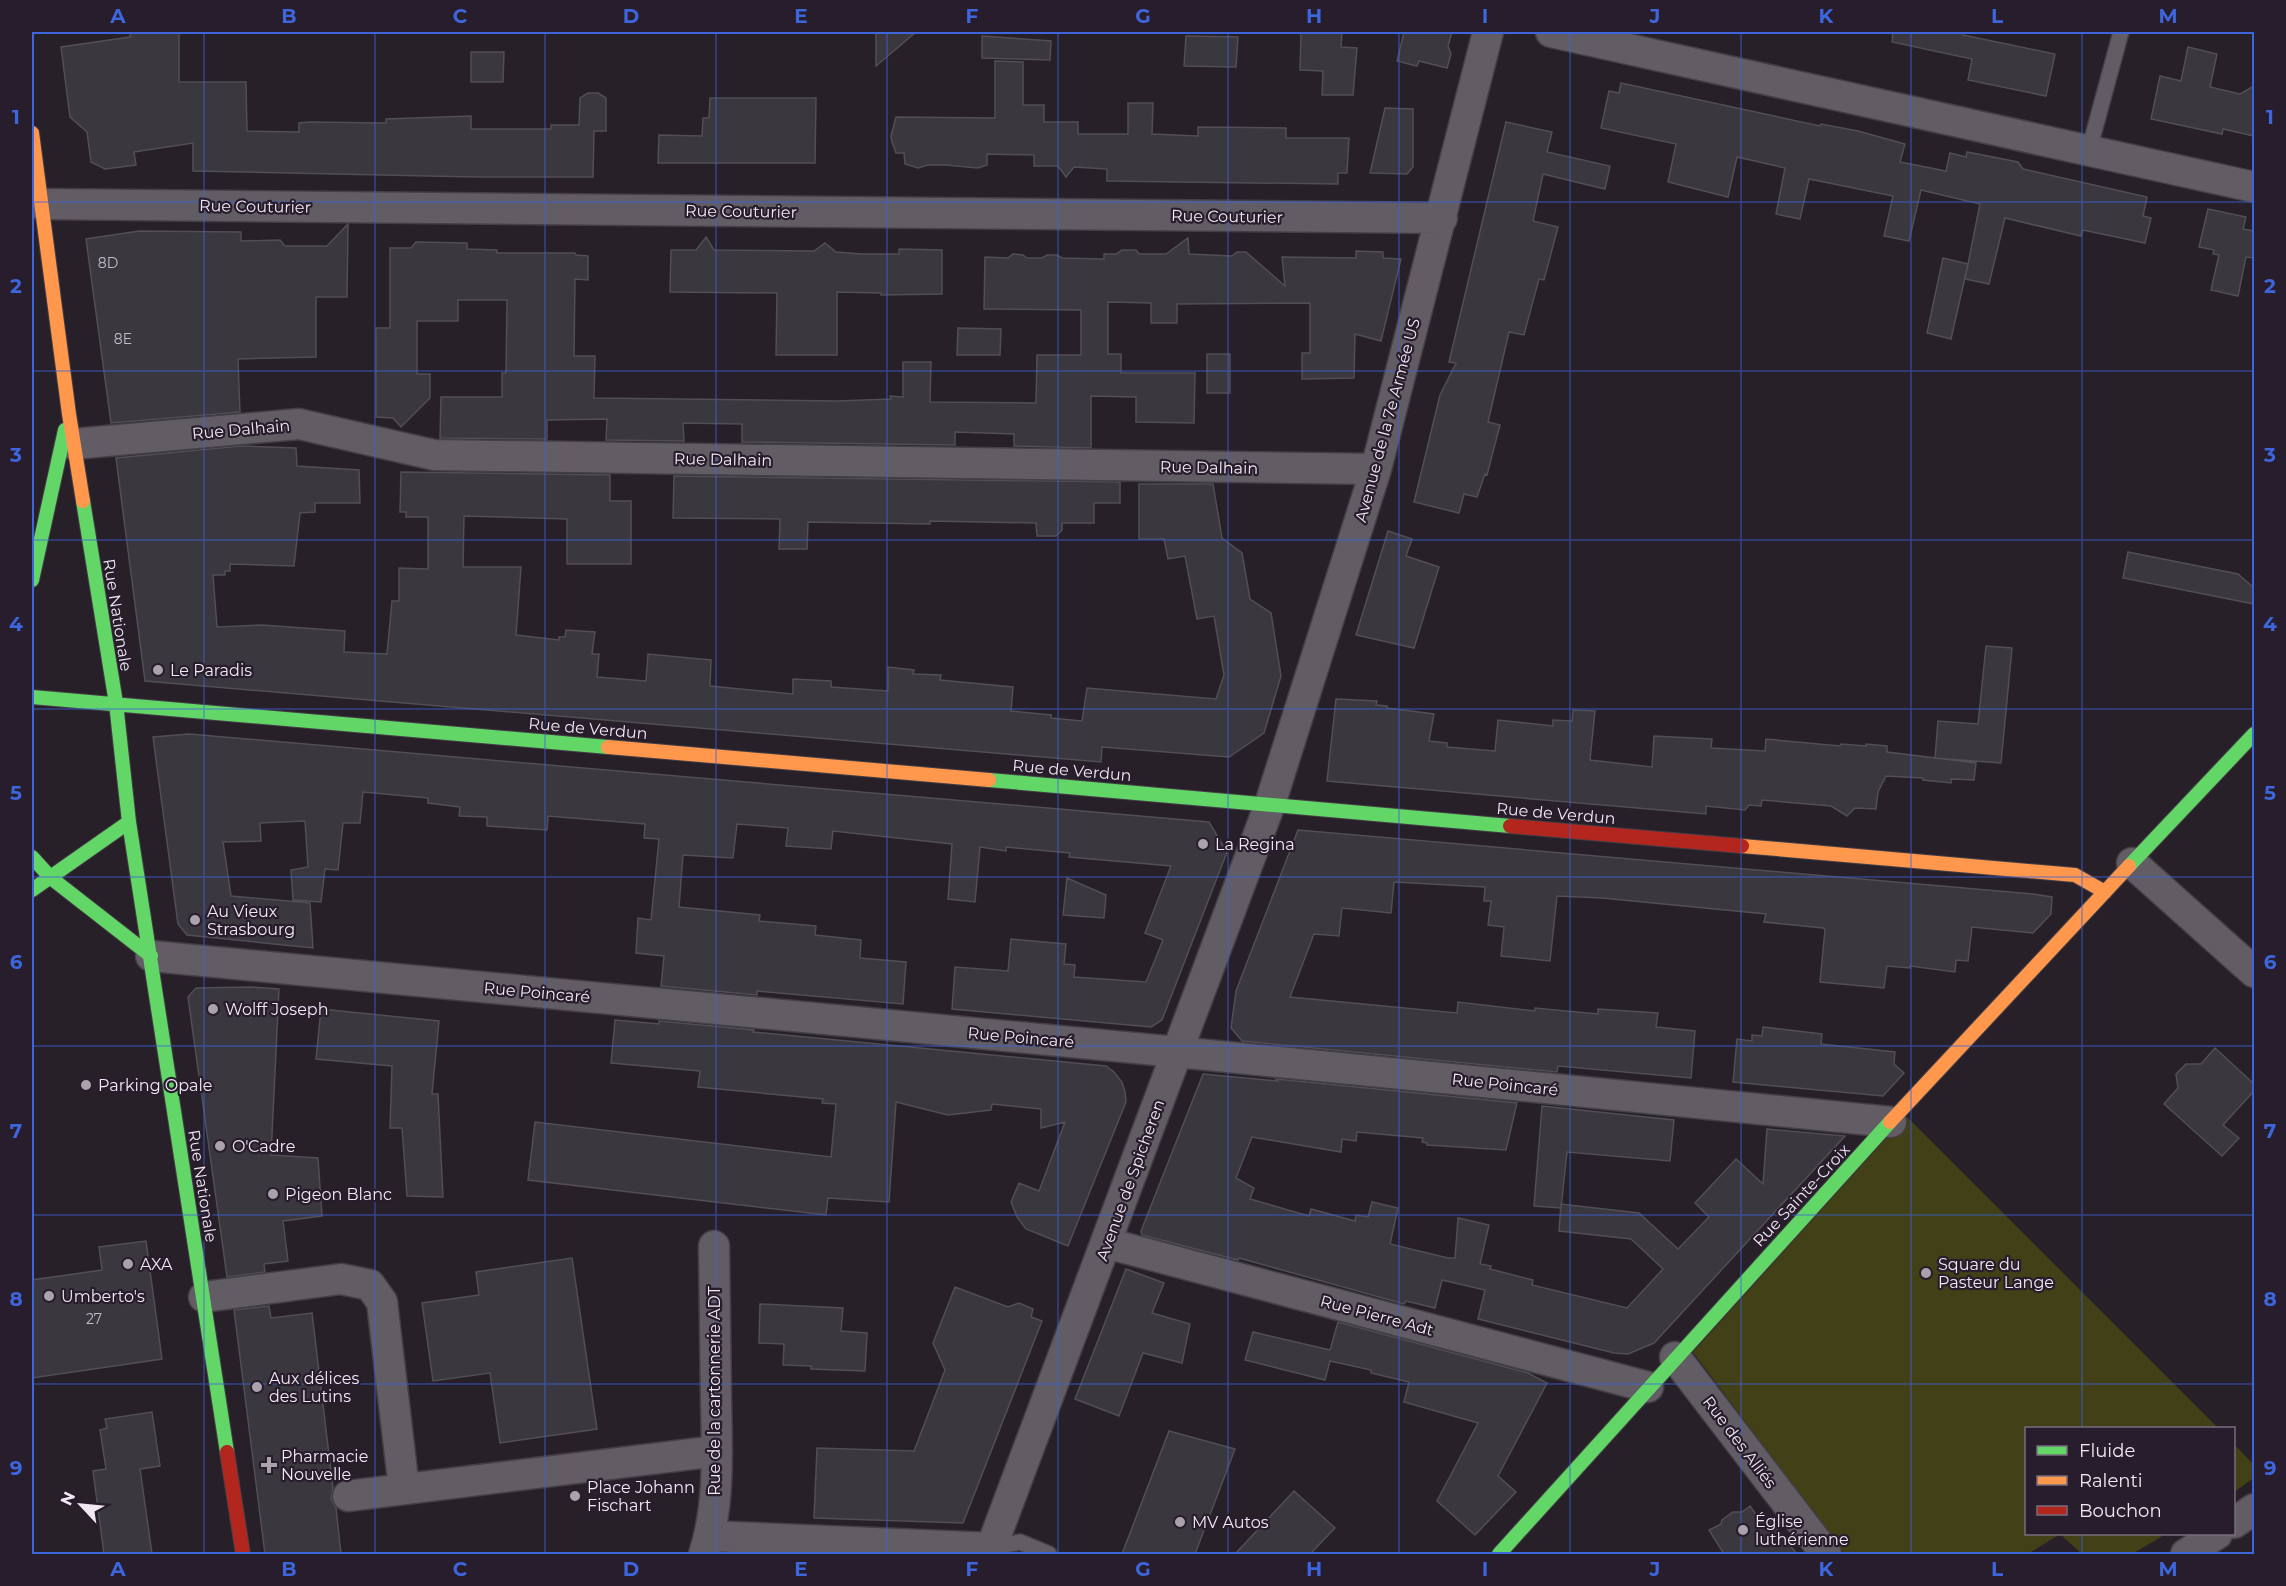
<svg xmlns="http://www.w3.org/2000/svg" width="2286" height="1586" font-family="Montserrat,sans-serif">
<rect width="100%" height="100%" fill="#272028"/>
<path fill="#414016" d="M1906,1116L2218,1428H2026V1534H2060L2028,1554H1845L1693,1352Z
M2234,1444L2254,1465V1478L2234,1492Z
M2060,1534H2166L2132,1554H2082Z"/>
<path fill="#3a373e" stroke="#514e56" stroke-width="1.5" d="M130,32H179V82H246L247,131L299,132V123L310,122L386,123V119L471,116V129H551V125H579L580,98L588,93H598L606,98V131H594L593,177H476L193,171V143L134,152L136,165L105,169L91,162L87,132L70,117L61,47L130,37Z
M876,32H916L876,66Z
M1301,32H1342L1341,47L1357,48L1353,95H1322L1323,71L1300,70Z
M1404,32H1452L1448,46L1451,54L1447,68L1419,61L1417,66L1397,61Z
M1893,32H1964L1963,35L2055,54L2046,96L1968,80L1972,59L1892,42Z
M982,36L1051,41L1050,60L982,58Z
M1186,36L1238,37L1236,67L1184,66Z
M2188,47L2217,54L2210,87L2240,94L2254,86V136L2223,129L2222,134L2151,119L2160,76L2181,81Z
M471,52H504L503,82H471Z
M995,61L1023,62V105H1044V122H1078V134H1128V103H1153L1152,134L1198,136V127L1286,128V138H1349L1347,173H1338V184L1107,181V169L1074,167L1066,177L1058,166H1034V155L987,154V165L978,168L945,165H928L918,168L905,164L904,153H896L892,142L891,136L896,117L995,118Z
M1621,83L1820,126L1821,124L1858,131L1905,144L1900,162L1946,171L1950,153L1966,157L1967,152L2018,162L2023,169L2147,197L2143,216L2151,218L2145,243L2083,230L2081,236L2005,218L1989,284L1965,279L1980,204L1921,190L1909,241L1884,236L1893,196L1809,179L1800,219L1776,214L1785,168L1737,157L1728,197L1668,182L1676,144L1601,128L1609,91L1619,93Z
M710,98H816L815,163H658L659,135L702,136L703,118H709Z
M1385,108L1413,109V167L1407,174L1370,173Z
M1506,122L1552,132L1547,152L1610,166L1605,189L1543,174L1533,221L1558,227L1544,280L1539,279L1524,335L1509,332L1488,422L1500,425L1487,475L1485,474L1477,497L1464,494L1459,513L1414,502L1440,395L1456,363L1449,362Z
M2208,209L2246,217L2243,229L2254,231V258L2246,257L2238,296L2211,290L2219,255L2213,254L2214,250L2199,247Z
M348,224L347,297H316V357L238,359L240,412L111,423L86,239L139,231L241,232V241L280,240L285,246H327Z
M706,237L714,250L814,251L825,243L836,252L861,254H899V249L942,250V294L881,295V293L837,292V355H776L777,293L670,292L671,250H696Z
M1188,238L1189,254L1232,256L1237,252H1246L1285,286L1282,257L1356,258V251L1383,252V258L1401,259L1381,341L1355,334L1354,378L1302,379V353H1310V303L1177,304V323H1151V303L1108,302V354H1121V373H1195L1194,423L1136,422V397L1091,396V448L1014,446V434L955,432V445L742,442V424L683,423L684,441L606,440L607,419L547,420V439L440,438L441,397H502V373H506L507,300H458V321H417V374H430V398L401,427L393,418L376,417V328H390V248H411L416,242L467,243V249L497,250V253H575L576,255L588,256V280L575,279L574,356H595L594,398L837,401L891,399L890,396L903,397V362H931L930,402L1036,403L1037,355H1081V310L984,309L985,257L1008,258L1013,254L1023,255L1027,258H1042L1047,255H1057L1062,258L1104,259V254H1116L1122,250H1136L1139,254H1166Z
M1943,258L1968,264L1951,339L1927,333Z
M958,328L1001,329L1000,355H957Z
M1207,354H1230V393H1207Z
M241,446L296,448L297,466L359,470L360,503H315V512L300,513L294,566L230,564V571H225V575H213L217,627L262,625L345,631L344,652L387,654L392,601H399V568L428,569V517H406V512H400L401,472L610,475V501H631V564H567V519L464,516L463,567H521L516,635L559,640V637H565L566,630L595,632L592,654H599L597,677L646,681L648,654L711,660L710,686L793,694V679L831,681V687L888,691V667L914,670L913,674L941,675L940,680L1013,687L1011,711L1051,715V718L1082,721L1087,688L1216,699L1224,675L1214,616L1197,619L1185,556L1168,559L1164,539H1139V484H1213L1222,538L1242,553L1250,599L1271,613L1281,676L1264,733L1229,757L1102,747L1101,762L145,681L116,458Z
M674,476L1120,482V503H1094V523H1062V530L1056,536H1037L1036,523L930,521V524L808,522L807,549H779L780,519L673,518Z
M1388,531L1412,539L1406,556L1439,567L1414,648L1356,635Z
M2128,552L2238,574L2254,588V604L2123,578Z
M1986,646L2012,648L2001,763L1935,758L1938,721L1978,724Z
M1336,699L1377,701L1376,705L1387,706V708L1434,714L1429,741L1447,743V747L1495,751L1498,720L1553,726V720L1572,721L1573,710L1595,711L1590,760L1652,767L1654,736L1712,739L1711,748L1765,751L1766,739L1840,746L1841,744L1866,746V744L1887,746V752L1976,763L1974,780L1951,779V783L1923,780V778L1886,776L1878,792L1876,809L1855,808L1847,816L1831,806L1762,800L1761,806L1749,805L1745,810L1706,806V814L1327,781Z
M189,734L1209,822L1227,852L1162,1020L1151,1027L952,1009L955,967L1008,971L1011,939L1066,944L1064,964L1075,965L1074,977L1146,982L1163,940L1145,933L1171,866L1069,857L1070,853L1006,847V851L980,847L975,902L948,899L952,844L833,831L831,849L786,846L788,828L737,824L733,858L683,855L679,907L760,915L759,921L816,926L815,935L861,940L860,958L906,962L903,1004L757,991V995L661,986L664,956L636,953L638,918L651,920L659,839L644,838L645,824L548,816L547,830L487,826V817L459,816L460,807L428,803V798L363,792L360,823H343L338,870L325,869L321,902L293,900L291,870L308,867L305,821L260,823L261,841L223,842L231,896L310,903L313,948L187,935L178,924L153,737Z
M1298,830L2033,894L2052,897L2051,914L2033,933L1972,927L1968,961L1956,960L1955,972L1910,966V968L1887,966L1884,988L1820,982L1825,929L1823,928L1764,922L1766,914L1602,898L1557,896L1550,961L1501,956L1504,927L1488,925L1491,901H1484L1485,887L1394,882L1391,913L1342,908L1339,936L1314,934L1290,997L1457,1013L1458,1002L1535,1011V1008L1598,1014V1009L1658,1013L1656,1027L1695,1031L1691,1078L1558,1066L1557,1072L1242,1041L1231,1028L1236,991Z
M1067,878L1106,895L1104,918L1063,915Z
M252,987L279,989L271,1155L318,1158L322,1216L283,1221L288,1261L264,1264L265,1272L227,1277L188,997L196,988Z
M321,1009L439,1021L432,1094H438L443,1197L407,1196L402,1128H390L392,1066L316,1059Z
M615,1020L659,1024V1021L754,1030L753,1032L1106,1066L1114,1072L1122,1082L1125,1092L1126,1102L1068,1246L1026,1229L1017,1217L1011,1202L1019,1183L1039,1191L1065,1122L1041,1128V1109L992,1104L991,1110L948,1115L896,1102L889,1202L828,1198L826,1215L528,1180L535,1122L831,1157L836,1104L822,1103L823,1099L698,1087L700,1071L611,1063Z
M1763,1027L1822,1034L1821,1044L1895,1052L1894,1064L1904,1073L1883,1096L1733,1082L1737,1039L1752,1041V1035L1762,1036Z
M2215,1048L2254,1084V1091L2223,1125L2239,1138L2222,1156L2164,1104L2178,1088L2176,1074L2186,1064H2201Z
M1203,1074L1278,1081L1276,1079L1517,1103L1506,1150L1427,1145V1143L1422,1142L1423,1138L1357,1132L1356,1141L1342,1139L1341,1152L1252,1137L1236,1178L1254,1188L1250,1199L1309,1216L1311,1209L1355,1221L1356,1215L1368,1217L1372,1202L1398,1208L1390,1244L1448,1258H1455L1458,1218L1489,1225L1480,1264L1491,1266L1490,1269L1533,1280L1532,1285L1627,1308L1663,1269L1631,1239L1559,1231L1561,1204L1639,1213L1678,1249L1709,1217L1695,1203L1736,1159L1763,1184L1767,1129L1845,1136L1654,1343L1628,1354L1614,1353L1478,1319L1485,1290L1442,1280L1435,1308L1406,1301L1404,1304L1239,1258L1238,1260L1142,1235L1141,1231Z
M1542,1106L1674,1120L1670,1161L1567,1152L1561,1208L1534,1206Z
M146,1241L162,1359L32,1378V1280L102,1270L99,1247Z
M572,1258L597,1429L500,1443L490,1373L433,1381L422,1303L479,1295L476,1272Z
M1126,1269L1164,1283L1152,1313L1190,1324L1182,1363L1143,1353L1119,1416L1075,1399Z
M955,1287L1008,1307L1019,1303L1033,1309L1031,1317L1042,1321L963,1523L814,1518L817,1448L914,1451L945,1370L933,1343Z
M760,1304L843,1308L841,1331L867,1333L865,1371L811,1369V1366L783,1365L784,1344L759,1343Z
M269,1306L271,1318L312,1313L333,1488L331,1499L336,1508L341,1554H265L234,1310Z
M1338,1322L1528,1373L1547,1383L1498,1476L1516,1492L1475,1535L1437,1501L1478,1423L1404,1402L1409,1382L1371,1373V1370L1330,1361L1325,1380L1245,1360L1253,1332L1330,1350Z
M152,1412L160,1466L140,1469L152,1554H104L93,1471L106,1469L100,1430L107,1428L105,1419Z
M1169,1431L1235,1449L1195,1554H1122Z
M1294,1491L1335,1528L1310,1554H1235Z
M1750,1506L1762,1523L1769,1519L1797,1554H1724L1709,1530L1721,1524L1722,1520L1733,1512H1742Z"/>
<g fill="none" stroke-linecap="round" stroke-linejoin="round">
<g stroke="#443e46" stroke-width="18">
<path id="lane" d="M2089,150L2121,32
M992,1548L1020,1542L1049,1554"/>
</g>
<g stroke="#443e46" stroke-width="33">
<path id="street" d="M1551,32L2254,187
M41,204L1442,218
M73,444L299,424L434,455L1376,469
M2132,863L2254,972
M151,956L1177,1052L1891,1122
M1106,1243L1648,1387
M204,1297L341,1279L370,1285L382,1302L404,1489
M1675,1357L1826,1554
M348,1496L717,1451
M2234,1523L2254,1509
M709,1536L992,1548
M704,1554C720,1505 717,1450 716,1399C715,1348 715,1297 714,1246
M989,1554L1270,804L1376,469L1488,32
M2186,1554L2217,1534"/>
</g>
<g stroke="#443e46" stroke-width="16">
<path id="fast" d="M32,580L65,430
M32,697L608,747
M989,780L1510,826
M129,822L227,1452
M32,857L51,878L151,956
M2129,866L2254,734
M32,890L129,822L116,703L83,501
M1499,1554L1890,1122"/>
</g>
<g stroke="#443e46" stroke-width="16">
<path id="slow" d="M32,133L69,414L83,501
M608,747L989,780
M1742,846L2075,875L2105,892
M1890,1122L2129,866"/>
</g>
<g stroke="#443e46" stroke-width="16">
<path id="jam" d="M1510,826L1742,846
M227,1452L243,1554"/>
</g>
<use href="#lane" stroke="#625d64" stroke-width="15"/>
<use href="#street" stroke="#625d64" stroke-width="30"/>
<use href="#fast" stroke="#63d668" stroke-width="14"/>
<use href="#slow" stroke="#ff974d" stroke-width="14"/>
<use href="#jam" stroke="#b3261e" stroke-width="14"/>
</g>
<path fill="none" stroke="#3d65dc" stroke-width="1.5" stroke-opacity="0.55" d="M204,32V1554M375,32V1554M545,32V1554M716,32V1554M887,32V1554M1058,32V1554M1228,32V1554M1399,32V1554M1570,32V1554M1741,32V1554M1911,32V1554M2082,32V1428M32,202H2254M32,371H2254M32,540H2254M32,709H2254M32,877H2254M32,1046H2254M32,1215H2254M32,1384H2254M2082,1534V1554"/>
<g fill="#aaa2ac" stroke="#281d2c" stroke-width="2">
<circle cx="158" cy="670" r="6"/>
<circle cx="1203" cy="844" r="6"/>
<circle cx="195" cy="920" r="6"/>
<circle cx="213" cy="1009" r="6"/>
<circle cx="86" cy="1085" r="6"/>
<circle cx="220" cy="1146" r="6"/>
<circle cx="273" cy="1194" r="6"/>
<circle cx="128" cy="1264" r="6"/>
<circle cx="1926" cy="1273" r="6"/>
<circle cx="49" cy="1296" r="6"/>
<circle cx="257" cy="1387" r="6"/>
<path d="M266 1456h6v6h6v6h-6v6h-6v-6h-6v-6h6z"/>
<circle cx="575" cy="1496" r="6"/>
<circle cx="1180" cy="1522" r="6"/>
<circle cx="1743" cy="1530" r="6"/>
</g>
<g text-anchor="middle" stroke-width="4.5" stroke-linejoin="round" paint-order="stroke">
<g font-size="14" fill="#c2bcc6">
<text x="108" y="268">8D</text>
<text x="123" y="344">8E</text>
<text x="94" y="1324">27</text>
</g>
<g font-size="16" fill="#f0e8f3" stroke="#281d2c">
<text transform="translate(255 206) rotate(1)" y="6">Rue Couturier</text>
<text transform="translate(741 211) rotate(1)" y="6">Rue Couturier</text>
<text transform="translate(1227 216) rotate(1)" y="6">Rue Couturier</text>
<text transform="translate(1387 420) rotate(-75)" y="6">Avenue de la 7e Armée US</text>
<text transform="translate(241 429) rotate(-5)" y="6">Rue Dalhain</text>
<text transform="translate(723 459) rotate(1)" y="6">Rue Dalhain</text>
<text transform="translate(1209 467) rotate(1)" y="6">Rue Dalhain</text>
<text transform="translate(118 615) rotate(81)" y="6">Rue Nationale</text>
<text transform="translate(588 728) rotate(5)" y="6">Rue de Verdun</text>
<text transform="translate(1072 770) rotate(5)" y="6">Rue de Verdun</text>
<text transform="translate(1556 813) rotate(5)" y="6">Rue de Verdun</text>
<text transform="translate(537 992) rotate(5)" y="6">Rue Poincaré</text>
<text transform="translate(1021 1037) rotate(5)" y="6">Rue Poincaré</text>
<text transform="translate(1505 1084) rotate(6)" y="6">Rue Poincaré</text>
<text transform="translate(1130 1180) rotate(-70)" y="6">Avenue de Spicheren</text>
<text transform="translate(203 1186) rotate(81)" y="6">Rue Nationale</text>
<text transform="translate(1801 1195) rotate(-47)" y="6">Rue Sainte-Croix</text>
<text transform="translate(1377 1315) rotate(15)" y="6">Rue Pierre Adt</text>
<text transform="translate(714 1391) rotate(-90)" y="6">Rue de la cartonnerie ADT</text>
<text transform="translate(1740 1442) rotate(53)" y="6">Rue des Alliés</text>
</g>
<g font-size="16" fill="#f0e8f3" stroke="#281d2c" text-anchor="start">
<text x="170" y="676">Le Paradis</text>
<text x="1215" y="850">La Regina</text>
<text x="207" y="917">Au Vieux<tspan x="207" dy="18">Strasbourg</tspan></text>
<text x="225" y="1015">Wolff Joseph</text>
<text x="98" y="1091">Parking Opale</text>
<text x="232" y="1152">O'Cadre</text>
<text x="285" y="1200">Pigeon Blanc</text>
<text x="140" y="1270">AXA</text>
<text x="1938" y="1270">Square du<tspan x="1938" dy="18">Pasteur Lange</tspan></text>
<text x="61" y="1302">Umberto's</text>
<text x="269" y="1384">Aux délices<tspan x="269" dy="18">des Lutins</tspan></text>
<text x="281" y="1462">Pharmacie<tspan x="281" dy="18">Nouvelle</tspan></text>
<text x="587" y="1493">Place Johann<tspan x="587" dy="18">Fischart</tspan></text>
<text x="1755" y="1527">Église<tspan x="1755" dy="18">luthérienne</tspan></text>
<text x="1192" y="1528">MV Autos</text>
</g>
</g>
<rect width="2286" height="1586" fill="none" stroke="#281d2c" stroke-width="66"/>
<rect x="2025" y="1427" width="210" height="108" fill="#281d2c" stroke="#786e7c" stroke-width="1.5"/>
<rect x="2037" y="1446" width="30" height="9" fill="#63d668" stroke="#786e7c" stroke-width="1.5"/>
<text x="2079" y="1457" font-size="18" fill="#f0e8f3">Fluide</text>
<rect x="2037" y="1476" width="30" height="9" fill="#ff974d" stroke="#786e7c" stroke-width="1.5"/>
<text x="2079" y="1487" font-size="18" fill="#f0e8f3">Ralenti</text>
<rect x="2037" y="1506" width="30" height="9" fill="#b3261e" stroke="#786e7c" stroke-width="1.5"/>
<text x="2079" y="1517" font-size="18" fill="#f0e8f3">Bouchon</text>
<g transform="translate(81 1505) rotate(296)" stroke="#281d2c" stroke-width="4.5" paint-order="stroke">
<path d="M0-4.5L10 22L0 15L-10 22Z" fill="#f0e8f3"/>
<text y="-9" font-size="16" font-weight="bold" text-anchor="middle" fill="#f0e8f3">N</text>
</g>
<rect x="33" y="33" width="2220" height="1520" fill="none" stroke="#3d65dc" stroke-width="2"/>
<g font-size="20" text-anchor="middle" font-weight="bold" fill="#3d65dc">
<text x="118" y="23">A</text>
<text x="289" y="23">B</text>
<text x="460" y="23">C</text>
<text x="631" y="23">D</text>
<text x="801" y="23">E</text>
<text x="972" y="23">F</text>
<text x="1143" y="23">G</text>
<text x="1314" y="23">H</text>
<text x="1485" y="23">I</text>
<text x="1655" y="23">J</text>
<text x="1826" y="23">K</text>
<text x="1997" y="23">L</text>
<text x="2168" y="23">M</text>
<text x="16" y="124">1</text>
<text x="2270" y="124">1</text>
<text x="16" y="293">2</text>
<text x="2270" y="293">2</text>
<text x="16" y="462">3</text>
<text x="2270" y="462">3</text>
<text x="16" y="631">4</text>
<text x="2270" y="631">4</text>
<text x="16" y="800">5</text>
<text x="2270" y="800">5</text>
<text x="16" y="969">6</text>
<text x="2270" y="969">6</text>
<text x="16" y="1138">7</text>
<text x="2270" y="1138">7</text>
<text x="16" y="1306">8</text>
<text x="2270" y="1306">8</text>
<text x="16" y="1475">9</text>
<text x="2270" y="1475">9</text>
<text x="118" y="1576">A</text>
<text x="289" y="1576">B</text>
<text x="460" y="1576">C</text>
<text x="631" y="1576">D</text>
<text x="801" y="1576">E</text>
<text x="972" y="1576">F</text>
<text x="1143" y="1576">G</text>
<text x="1314" y="1576">H</text>
<text x="1485" y="1576">I</text>
<text x="1655" y="1576">J</text>
<text x="1826" y="1576">K</text>
<text x="1997" y="1576">L</text>
<text x="2168" y="1576">M</text>
</g>
</svg>
